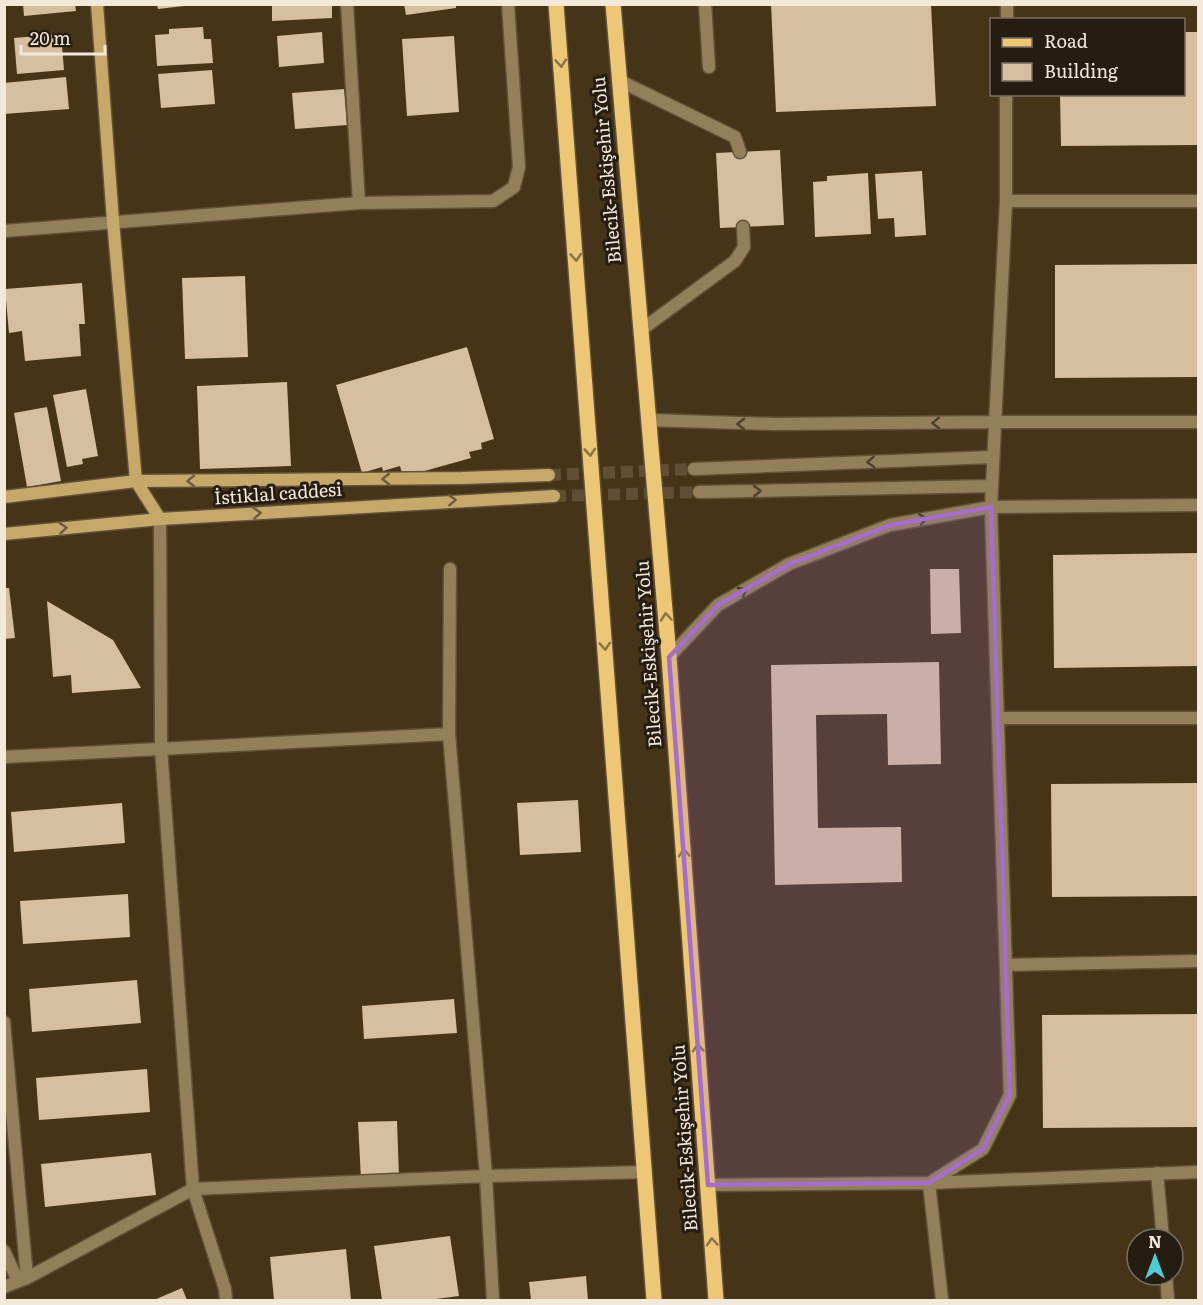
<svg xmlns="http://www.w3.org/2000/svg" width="1203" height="1305" font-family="Literata,serif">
<rect width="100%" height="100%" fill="#463419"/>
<path fill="#d5bfa0" d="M23,4H75L76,11L24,16Z
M275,4H332V18L272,21V6Z
M404,4H456V8L406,15Z
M771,4H931L936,106L776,112Z
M157,5H184V6L158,9Z
M203,27L204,39H211L213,63L157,66L155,35L169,34V29Z
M322,32L324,63L279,67L277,36Z
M1184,32H1198V145L1061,146L1060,94H1184Z
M61,34L64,70L17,74L14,38Z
M454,36L459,112L407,116L402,39Z
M212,70L215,104L161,108L158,74Z
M66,77L69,109L4,114V83Z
M344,89L347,125L295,129L292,93Z
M780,150L784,225L720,228L716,153Z
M922,171L926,235L895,237L894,218L878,219L875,174Z
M868,173L871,234L815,237L813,182L827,181V176Z
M1198,264V377L1055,378V265Z
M245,276L248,357L185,359L182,278Z
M82,283L85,324H79L81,356L25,361L22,331L9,333L5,289Z
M467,347L494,439L481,443L482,449L469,452L471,458L403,477L400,466L383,471L382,467L362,473L336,385Z
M287,382L291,466L200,469L197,386Z
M86,389L98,456L82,459L83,464L67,467L53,395Z
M47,407L61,481L27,487L14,413Z
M1198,553V666L1054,668L1053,555Z
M930,569H959L961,633L931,634Z
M4,588H9L15,638L4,639Z
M47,601L113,640L141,688L72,693L71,675L53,677Z
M939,662L941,764L888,765L887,714L816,715L818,828L901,827L902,882L775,885L771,665Z
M1198,783V896L1052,897L1051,784Z
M578,800L581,852L520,855L517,803Z
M122,803L125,843L14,852L11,812Z
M128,894L130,937L23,944L20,901Z
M137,980L141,1023L32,1032L29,989Z
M454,999L457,1033L364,1039L362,1006Z
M1198,1014V1127L1043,1128L1042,1015Z
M147,1069L150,1112L39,1120L36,1078Z
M397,1121L399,1177L361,1179L358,1122Z
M151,1153L156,1195L45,1207L41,1164Z
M450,1236L459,1296L428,1300H382L374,1246Z
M346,1249L351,1300H274L270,1257Z
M586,1276L588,1300H531L529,1282Z
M182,1288L187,1300H154Z"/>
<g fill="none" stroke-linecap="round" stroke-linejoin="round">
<path stroke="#604f36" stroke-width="12" stroke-dasharray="12 6" stroke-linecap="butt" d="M549,475L694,469
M554,496L699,492"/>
<g stroke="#625138" stroke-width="15">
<path id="lane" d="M705,4L709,67
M618,80L735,137L740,152
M1006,201H1198
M641,330L735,261L744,247L743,227
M994,422H1198
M991,507L1198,505
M998,718H1198
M1006,965L1198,961"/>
</g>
<g stroke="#625138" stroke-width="15">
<path id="street" d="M347,4L359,203
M1007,20V4
M4,231L359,203L493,201L514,187L519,167L508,4
M649,420L775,424L994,422
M694,469L992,457
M699,492L991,486
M160,519L161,748L193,1189L225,1289L226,1300
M450,569L449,734L486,1176L493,1300
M669,657L718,605L789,564L890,525L991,507
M4,757L449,734
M4,1022L27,1278
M1157,1173L1163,1239
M708,1185L929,1183L1198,1172
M4,1251L18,1281
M1166,1275L1168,1300
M4,1287L27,1278L193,1189L486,1176L645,1172
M942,1300L929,1183L983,1149L1010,1095L991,507L1006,201V94"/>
</g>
<g stroke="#625138" stroke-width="15">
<path id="secondary" d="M97,4L113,221L136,481L160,519
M4,497L136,481L462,478L549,475
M4,534L160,519L554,496"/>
</g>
<g stroke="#625138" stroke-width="18">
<path id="primary" d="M556,4L654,1300
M613,4L669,657L716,1300"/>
</g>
<use href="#lane" stroke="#93805a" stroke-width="12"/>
<use href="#street" stroke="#93805a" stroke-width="12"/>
<use href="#secondary" stroke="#c6a86b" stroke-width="12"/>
<use href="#primary" stroke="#eec776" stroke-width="15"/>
</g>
<defs><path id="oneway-chevron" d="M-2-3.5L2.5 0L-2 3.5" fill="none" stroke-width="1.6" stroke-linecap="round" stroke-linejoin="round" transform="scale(1.5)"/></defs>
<g stroke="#8a7244">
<use href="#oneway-chevron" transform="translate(561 63) rotate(86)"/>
<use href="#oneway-chevron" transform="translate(576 257) rotate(86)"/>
<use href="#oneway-chevron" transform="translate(590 452) rotate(86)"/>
<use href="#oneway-chevron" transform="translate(666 617) rotate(-95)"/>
<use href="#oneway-chevron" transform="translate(605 646) rotate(86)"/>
<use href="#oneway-chevron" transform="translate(684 853) rotate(-94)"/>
<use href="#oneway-chevron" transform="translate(698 1048) rotate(-94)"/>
<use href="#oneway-chevron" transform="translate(712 1242) rotate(-94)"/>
</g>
<g stroke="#4c402b">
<use href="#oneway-chevron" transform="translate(936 423) rotate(179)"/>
<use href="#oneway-chevron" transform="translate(741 424) rotate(-179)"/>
<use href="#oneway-chevron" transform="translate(871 462) rotate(178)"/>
<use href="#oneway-chevron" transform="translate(757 491) rotate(-1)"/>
<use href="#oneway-chevron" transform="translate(923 519) rotate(-10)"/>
<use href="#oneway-chevron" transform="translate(743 591) rotate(-30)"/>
</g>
<g stroke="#6d5c3a">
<use href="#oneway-chevron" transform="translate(386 479) rotate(179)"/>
<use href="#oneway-chevron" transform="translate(191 481) rotate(179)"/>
<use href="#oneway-chevron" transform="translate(452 500) rotate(-3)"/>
<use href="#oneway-chevron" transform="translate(257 513) rotate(-4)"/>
<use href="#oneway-chevron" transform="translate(63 528) rotate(-5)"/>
</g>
<path fill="#a56ec8" fill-opacity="0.2" stroke="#a56ec8" stroke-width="4.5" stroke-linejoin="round" d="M991,507L1010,1095L983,1149L929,1183L708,1185L669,657L718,605L789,564L890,525Z"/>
<g text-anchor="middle" stroke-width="6" stroke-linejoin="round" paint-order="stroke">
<g font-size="18" fill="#f4e8d9" stroke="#251d12">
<text transform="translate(607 170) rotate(-95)" y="6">Bilecik-Eskişehir Yolu</text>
<text transform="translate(278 494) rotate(-4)" y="6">İstiklal caddesi</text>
<text transform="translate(649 654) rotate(-94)" y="6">Bilecik-Eskişehir Yolu</text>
<text transform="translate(685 1138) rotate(-94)" y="6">Bilecik-Eskişehir Yolu</text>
</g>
</g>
<rect width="1203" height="1305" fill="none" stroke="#f4e8d9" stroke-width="12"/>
<rect x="990" y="18" width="195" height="78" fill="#251d12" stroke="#786e62" stroke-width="1.5"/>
<rect x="1002" y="38" width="30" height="9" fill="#eec776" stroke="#786e62" stroke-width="1.5"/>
<text x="1044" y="48" font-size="18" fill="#f4e8d9">Road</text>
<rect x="1002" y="63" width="30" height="18" fill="#d5bfa0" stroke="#786e62" stroke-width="1.5"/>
<text x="1044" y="78" font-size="18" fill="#f4e8d9">Building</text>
<g transform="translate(1155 1257)"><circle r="28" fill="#251d12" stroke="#786e62" stroke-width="1.5"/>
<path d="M0-4.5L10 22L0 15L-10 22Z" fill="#51ccd3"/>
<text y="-9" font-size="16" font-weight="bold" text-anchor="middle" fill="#f4e8d9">N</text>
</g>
<path d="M21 45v9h84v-9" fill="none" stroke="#f4e8d9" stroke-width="3"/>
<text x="30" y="45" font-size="18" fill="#f4e8d9" stroke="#251d12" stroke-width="4.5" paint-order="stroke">20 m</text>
</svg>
